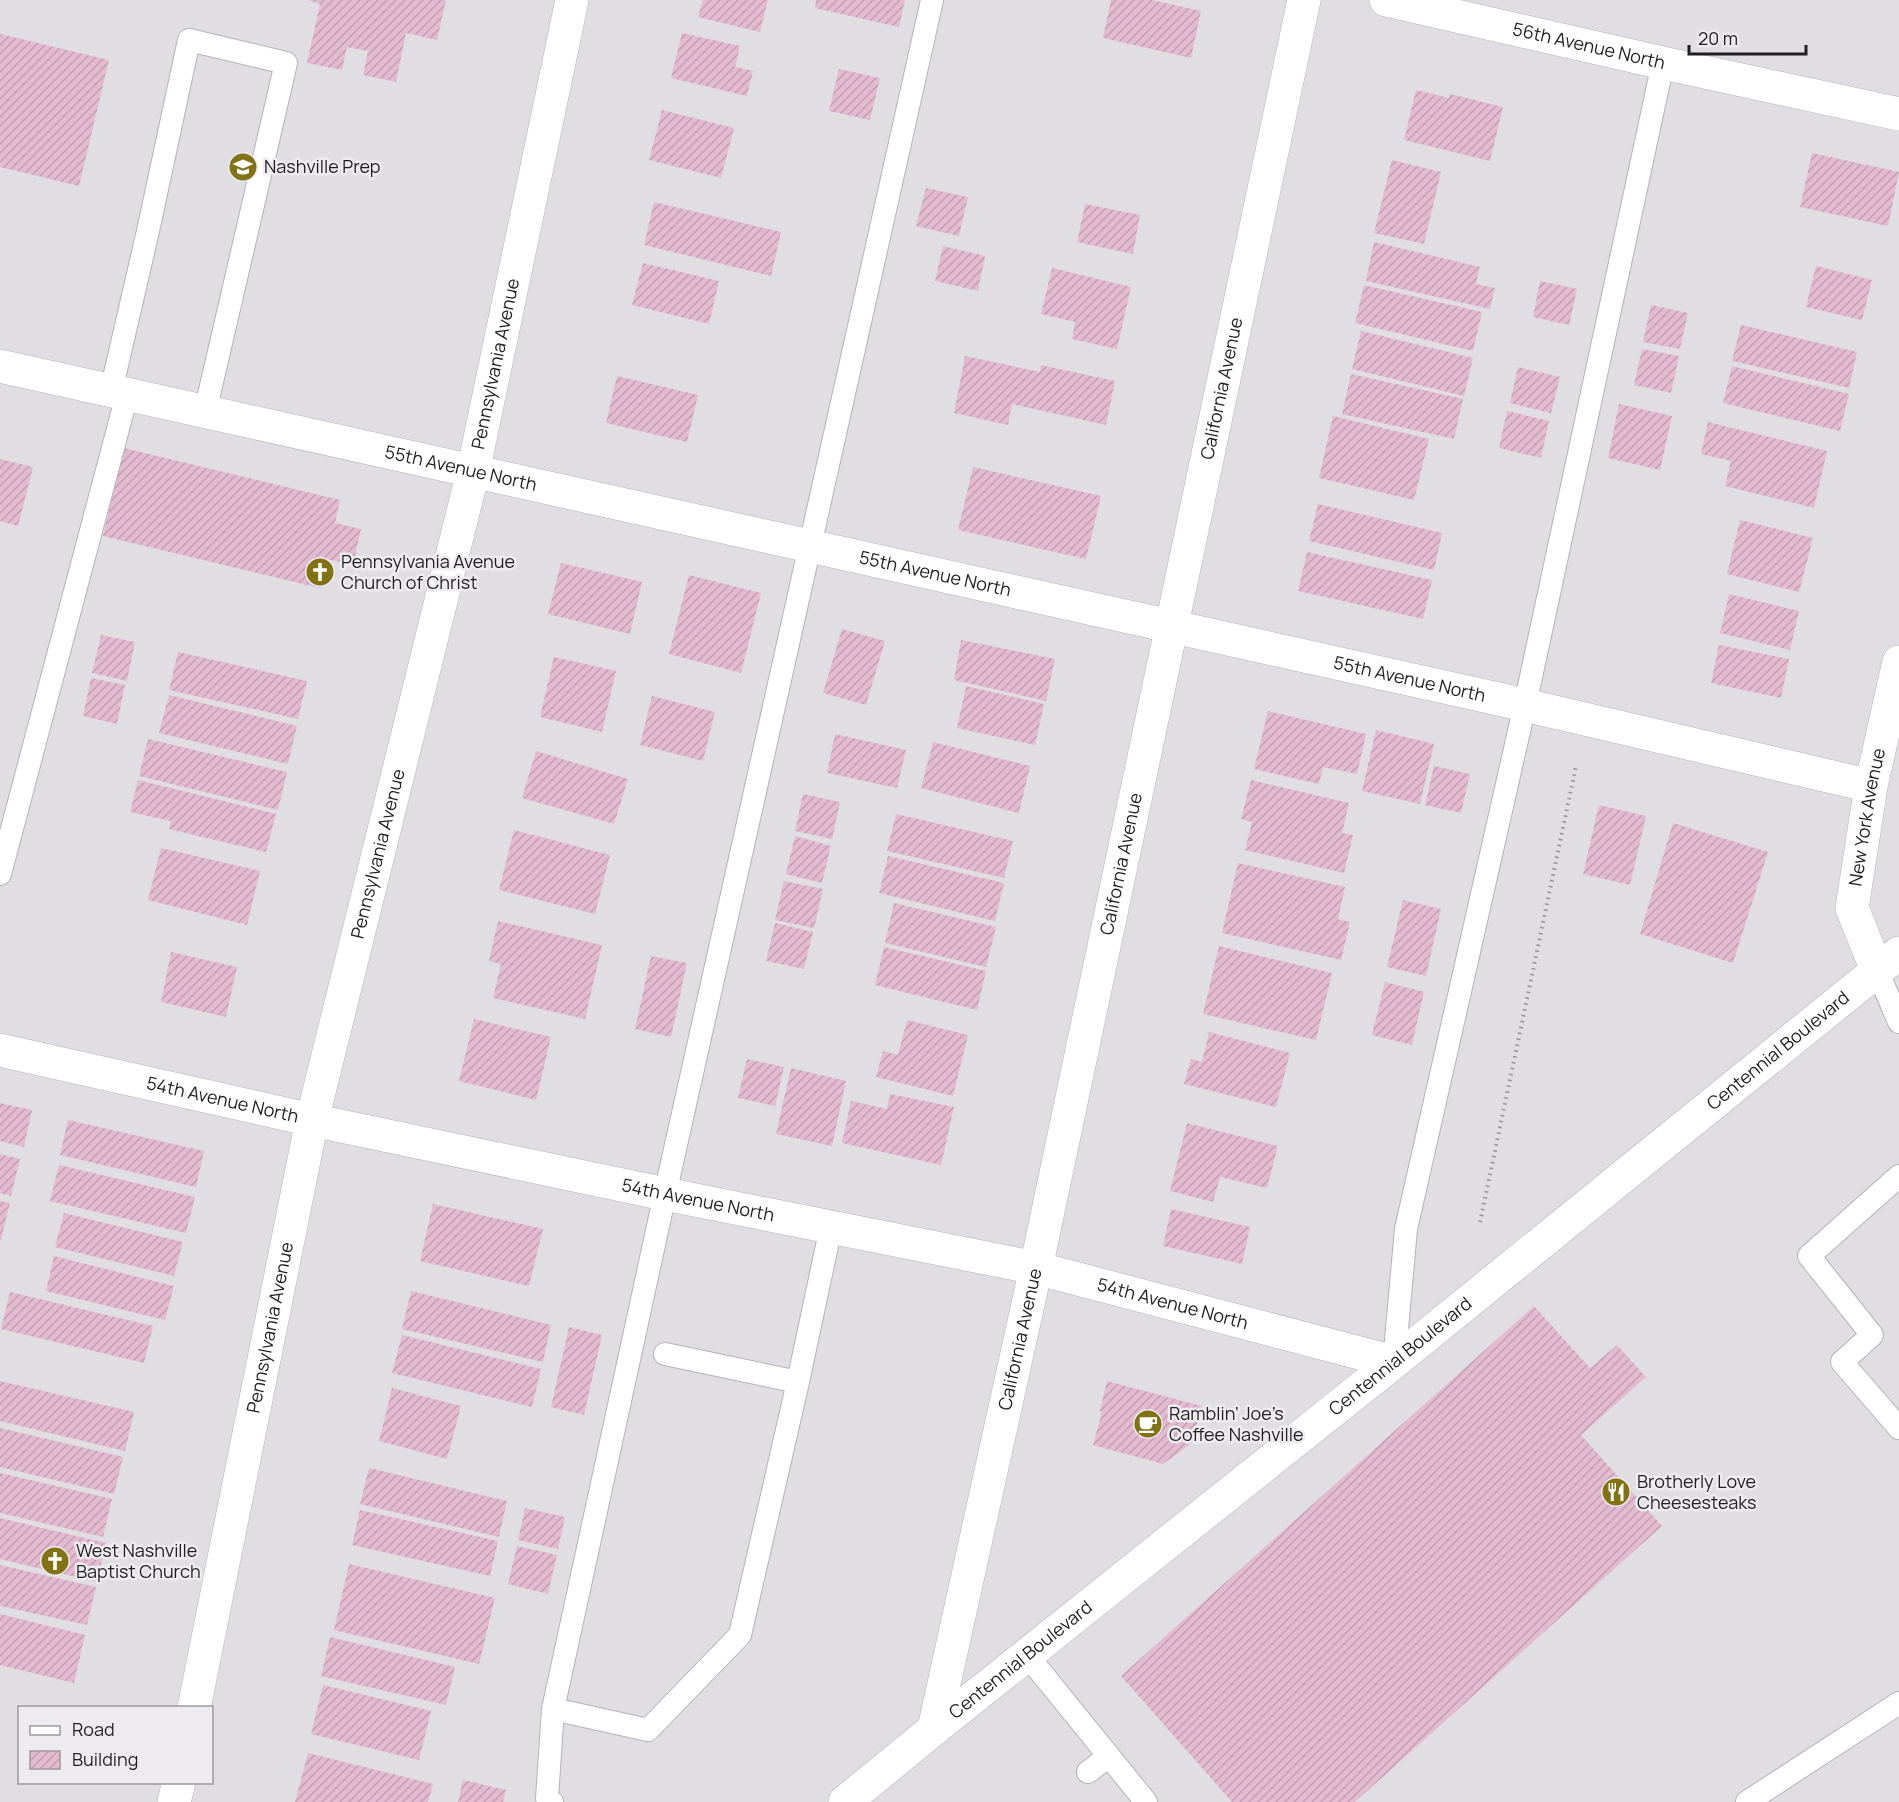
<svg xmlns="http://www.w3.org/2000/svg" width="1899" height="1802" font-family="Manrope,sans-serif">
<defs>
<pattern id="building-hatch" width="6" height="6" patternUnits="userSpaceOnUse" patternTransform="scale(1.5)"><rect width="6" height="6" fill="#e3bad1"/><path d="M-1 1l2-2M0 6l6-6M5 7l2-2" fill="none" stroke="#c29fb3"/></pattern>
</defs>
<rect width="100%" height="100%" fill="#e1dee3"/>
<path fill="url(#building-hatch)" d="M308,0H446L437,40L406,33L396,82L363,75L368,51L347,47L342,70L307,63L320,4Z
M703,0H768L760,32L698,17Z
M816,0H905L899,27L815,8Z
M1111,0H1152L1201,11L1191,58L1103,38Z
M682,33L740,46L735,67L753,71L747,96L671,78Z
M0,34L109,60L79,186L0,167Z
M839,69L880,78L870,120L829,111Z
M1416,90L1449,98L1450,94L1503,107L1490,161L1404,140Z
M662,110L734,128L721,178L649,160Z
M1812,153L1899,172L1888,226L1800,207Z
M1392,160L1441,172L1424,244L1374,233Z
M926,188L968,197L959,236L916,226Z
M654,202L781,232L771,276L644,245Z
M1085,204L1140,215L1133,254L1077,242Z
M1374,242L1480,267L1476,284L1495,288L1490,309L1366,281Z
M943,246L985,256L978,291L935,281Z
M643,263L719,281L709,324L632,305Z
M1816,266L1872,280L1862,320L1806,307Z
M1052,268L1131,287L1117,349L1072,339L1075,322L1041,314Z
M1540,281L1577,289L1569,325L1533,317Z
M1364,285L1482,312L1473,351L1355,323Z
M1651,305L1688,313L1680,349L1643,342Z
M1741,325L1857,352L1849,388L1732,361Z
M1361,331L1473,358L1464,396L1352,369Z
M1642,349L1679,356L1671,393L1634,385Z
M965,356L1040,372L1041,365L1115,381L1106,425L1012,404L1008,425L954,413Z
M1732,366L1849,394L1840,431L1723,403Z
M1518,367L1560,377L1551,413L1510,403Z
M1351,374L1463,399L1454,439L1342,414Z
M617,376L698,395L687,442L606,423Z
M1619,404L1672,416L1660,470L1608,458Z
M1507,411L1549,421L1541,458L1499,448Z
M1333,416L1429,439L1414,500L1319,478Z
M1708,422L1827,451L1814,508L1725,486L1731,461L1701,454Z
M124,448L340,500L335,523L361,529L353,565L327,559L320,588L103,536Z
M0,459L33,467L18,526L0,521Z
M973,467L1101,496L1086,559L958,530Z
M1318,504L1442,533L1434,570L1309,541Z
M1740,520L1813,538L1799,592L1727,574Z
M1307,552L1432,580L1423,619L1298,591Z
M561,563L642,582L630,634L548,614Z
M689,575L761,593L741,673L669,654Z
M1729,594L1799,611L1790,650L1720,633Z
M842,629L885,641L866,705L823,693Z
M101,635L135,642L127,681L92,673Z
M961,640L1055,659L1046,701L954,680Z
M1719,645L1789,659L1781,698L1711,683Z
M178,652L307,681L298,719L169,690Z
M554,657L616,671L602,732L540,717Z
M91,678L125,685L117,724L83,716Z
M966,686L1044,704L1035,745L957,728Z
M169,695L297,726L288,764L159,733Z
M652,696L715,712L703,761L640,745Z
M1268,711L1366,734L1357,774L1323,767L1319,784L1254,769Z
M1376,730L1434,744L1420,804L1362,791Z
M835,734L906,750L897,788L827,773Z
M148,739L287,772L278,810L139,776Z
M933,742L1030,766L1019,813L921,788Z
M536,751L628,779L614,824L522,798Z
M1434,766L1470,774L1461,813L1425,805Z
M138,780L276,814L266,852L169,829L171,821L130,812Z
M1251,780L1349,803L1342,833L1353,835L1344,873L1245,850L1252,822L1241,819Z
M803,794L840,802L832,839L795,831Z
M1599,805L1646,816L1630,885L1583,874Z
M896,814L1013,841L1004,878L887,851Z
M1673,823L1768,852L1733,963L1640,934Z
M514,830L610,855L595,914L499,890Z
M795,836L831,846L822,883L786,874Z
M161,848L260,871L247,925L148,900Z
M888,856L1004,883L995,921L879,893Z
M1238,863L1345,887L1338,919L1350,922L1341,960L1222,933Z
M784,881L823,889L814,928L775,920Z
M1403,900L1441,909L1426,976L1387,967Z
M894,903L996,927L986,967L885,943Z
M498,921L602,945L585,1019L493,998L501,964L489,961Z
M775,923L813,932L804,969L766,961Z
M1219,946L1332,973L1316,1040L1203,1014Z
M884,947L986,971L977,1010L875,985Z
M171,952L237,967L226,1017L161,1002Z
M651,956L687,963L671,1037L635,1029Z
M1385,982L1424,992L1412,1045L1372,1035Z
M474,1019L551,1037L536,1100L459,1081Z
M907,1020L968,1035L953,1096L876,1077L883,1051L898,1055Z
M1209,1032L1290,1053L1276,1107L1184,1084L1191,1059L1202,1062Z
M747,1059L784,1067L775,1106L738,1098Z
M791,1068L846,1081L832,1146L776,1134Z
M890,1094L954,1107L941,1165L842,1143L851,1101L887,1109Z
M0,1103L32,1110L24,1147L0,1141Z
M68,1120L204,1151L196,1187L60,1155Z
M1187,1123L1278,1146L1267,1188L1220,1177L1213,1202L1170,1191Z
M0,1154L20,1159L11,1196L0,1193Z
M59,1165L195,1197L186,1233L50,1201Z
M0,1201L10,1203L1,1240H0Z
M433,1204L543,1229L529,1286L420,1261Z
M1171,1209L1250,1227L1242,1264L1163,1246Z
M64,1213L183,1242L174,1276L55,1247Z
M54,1256L174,1286L165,1320L46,1291Z
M411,1291L551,1325L543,1362L402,1329Z
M10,1292L153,1326L144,1363L1,1329Z
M1534,1306L1590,1368L1617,1345L1646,1377L1581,1435L1662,1526L1355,1802H1232L1121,1676Z
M569,1327L602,1335L584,1415L551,1407Z
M402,1335L541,1369L532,1407L392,1373Z
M0,1381L134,1412L125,1451L0,1421Z
M1107,1381L1202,1406L1194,1436L1197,1439L1163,1464L1093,1445L1102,1412L1100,1411Z
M392,1388L461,1406L447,1459L379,1441Z
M0,1428L123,1457L114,1494L0,1467Z
M369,1468L507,1501L499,1537L360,1504Z
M0,1473L112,1499L103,1537L0,1513Z
M525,1508L565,1517L558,1549L518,1540Z
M360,1510L498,1541L490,1576L352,1545Z
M0,1518L106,1543L97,1582L0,1559Z
M517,1546L557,1555L548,1594L508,1584Z
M349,1564L495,1598L479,1664L334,1630Z
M0,1565L96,1587L87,1625L0,1606Z
M0,1614L85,1635L74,1683L0,1665Z
M330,1637L455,1667L446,1705L321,1676Z
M323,1685L431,1711L419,1760L311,1734Z
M308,1753L433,1784L428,1802H295Z
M463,1780L506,1790L503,1802H458Z"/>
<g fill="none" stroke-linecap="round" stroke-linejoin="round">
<g stroke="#b5b2b6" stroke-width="24">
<path id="lane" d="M111,391L148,231L189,40L286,63L205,412
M0,874L127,395
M1877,970L1899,1022
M1899,1176L1809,1256L1872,1335L1842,1362L1899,1428
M1394,1362L1406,1229L1525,705L1663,63
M798,1382L831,1227
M1027,1655L1146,1802
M553,1709L648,1730L740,1635L798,1382L665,1354
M1088,1772L1109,1756
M552,1802L547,1798L553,1709L665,1194L932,0
M1747,1802L1899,1703"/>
</g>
<g stroke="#b5b2b6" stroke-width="34">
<g id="street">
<path id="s1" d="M1386,0L1663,63L1899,114"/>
<path id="s2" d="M0,366L1525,705L1871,786"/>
<path id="s3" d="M1877,970L1852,908L1871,786L1899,662"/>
<path id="s4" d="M0,1050L312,1120L665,1194L1036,1268L1394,1362"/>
<path id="s5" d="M194,1708L312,1120L473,472L572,0"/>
<path id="s6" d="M934,1729L1036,1268L1304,0"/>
<path d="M174,1802L179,1782"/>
</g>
</g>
<g stroke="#b5b2b6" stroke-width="34">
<g id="secondary">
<path id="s7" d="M845,1802L934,1729L1394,1362L1899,953"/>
</g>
</g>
<path stroke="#959397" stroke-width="4" stroke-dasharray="1.5 4.5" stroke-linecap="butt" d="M1480,1222L1576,766"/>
<use href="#lane" stroke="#fff" stroke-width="22"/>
<use href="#street" stroke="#fff" stroke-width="33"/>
<use href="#secondary" stroke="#fff" stroke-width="33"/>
</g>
<defs>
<g id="school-disc" transform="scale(1.5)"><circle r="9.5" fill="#817314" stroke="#eeebf0"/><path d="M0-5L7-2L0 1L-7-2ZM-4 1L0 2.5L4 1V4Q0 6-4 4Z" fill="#fff"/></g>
<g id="church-disc" transform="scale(1.5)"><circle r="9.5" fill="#817314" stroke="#eeebf0"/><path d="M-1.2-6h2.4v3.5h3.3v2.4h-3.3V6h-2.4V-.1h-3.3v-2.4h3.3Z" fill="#fff"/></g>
<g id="cafe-disc" transform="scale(1.5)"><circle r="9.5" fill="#817314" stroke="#eeebf0"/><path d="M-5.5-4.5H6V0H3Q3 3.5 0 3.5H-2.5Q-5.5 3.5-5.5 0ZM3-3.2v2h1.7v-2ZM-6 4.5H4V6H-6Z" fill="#fff"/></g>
<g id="restaurant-disc" transform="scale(1.5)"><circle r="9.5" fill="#817314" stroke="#eeebf0"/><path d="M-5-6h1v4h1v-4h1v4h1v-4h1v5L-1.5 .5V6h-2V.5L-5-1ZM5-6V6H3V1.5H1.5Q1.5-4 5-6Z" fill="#fff"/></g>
</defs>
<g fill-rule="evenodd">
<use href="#school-disc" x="243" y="167"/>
<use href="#church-disc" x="320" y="572"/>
<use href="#cafe-disc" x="1148" y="1424"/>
<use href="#restaurant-disc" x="1616" y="1492"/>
<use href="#church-disc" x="55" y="1561"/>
</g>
<g text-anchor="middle" stroke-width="5" stroke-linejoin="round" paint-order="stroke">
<g font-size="18" fill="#201f20" stroke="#eeebf0">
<text dy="6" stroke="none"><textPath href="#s1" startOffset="208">56th Avenue North</textPath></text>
<text dy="6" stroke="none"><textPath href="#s5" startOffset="1378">Pennsylvania Avenue</textPath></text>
<text dy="6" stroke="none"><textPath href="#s6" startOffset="1371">California Avenue</textPath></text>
<text dy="6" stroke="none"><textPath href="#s2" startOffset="472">55th Avenue North</textPath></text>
<text dy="6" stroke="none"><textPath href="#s2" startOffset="958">55th Avenue North</textPath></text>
<text dy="6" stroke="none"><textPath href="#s2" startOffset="1444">55th Avenue North</textPath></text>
<text dy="6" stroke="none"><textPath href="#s3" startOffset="159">New York Avenue</textPath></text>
<text dy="6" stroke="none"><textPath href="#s5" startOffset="874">Pennsylvania Avenue</textPath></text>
<text dy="6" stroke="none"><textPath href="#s6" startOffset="885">California Avenue</textPath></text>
<text dy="6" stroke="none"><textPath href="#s7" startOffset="1198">Centennial Boulevard</textPath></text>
<text dy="6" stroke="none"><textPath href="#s4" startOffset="228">54th Avenue North</textPath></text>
<text dy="6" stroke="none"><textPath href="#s4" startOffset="714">54th Avenue North</textPath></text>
<text dy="6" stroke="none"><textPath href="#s4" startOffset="1200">54th Avenue North</textPath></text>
<text dy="6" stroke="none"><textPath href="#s5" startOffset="388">Pennsylvania Avenue</textPath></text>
<text dy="6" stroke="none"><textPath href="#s6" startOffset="399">California Avenue</textPath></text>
<text dy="6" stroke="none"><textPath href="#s7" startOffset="712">Centennial Boulevard</textPath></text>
<text dy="6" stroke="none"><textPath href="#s7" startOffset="226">Centennial Boulevard</textPath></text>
</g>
<g font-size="18" fill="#201f20" stroke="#eeebf0" text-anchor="start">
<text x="264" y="173">Nashville Prep</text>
<text x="341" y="568">Pennsylvania Avenue<tspan x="341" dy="21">Church of Christ</tspan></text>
<text x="1169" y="1420">Ramblin’ Joe’s<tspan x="1169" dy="21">Coffee Nashville</tspan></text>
<text x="1637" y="1488">Brotherly Love<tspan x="1637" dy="21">Cheesesteaks</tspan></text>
<text x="76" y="1557">West Nashville<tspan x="76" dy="21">Baptist Church</tspan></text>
</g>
</g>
<rect x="18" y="1706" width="195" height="78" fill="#eeebf0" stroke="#9c999d" stroke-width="1.5"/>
<rect x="30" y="1726" width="30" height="9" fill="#ffffff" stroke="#9c999d" stroke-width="1.5"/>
<text x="72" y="1736" font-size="18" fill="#201f20">Road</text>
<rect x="30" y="1751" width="30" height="18" fill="url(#building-hatch)" stroke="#9c999d" stroke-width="1.5"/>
<text x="72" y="1766" font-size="18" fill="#201f20">Building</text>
<path d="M1689 45v9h117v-9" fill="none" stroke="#201f20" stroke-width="3"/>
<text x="1698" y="45" font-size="18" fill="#201f20" stroke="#eeebf0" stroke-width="4.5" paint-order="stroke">20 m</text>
</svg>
